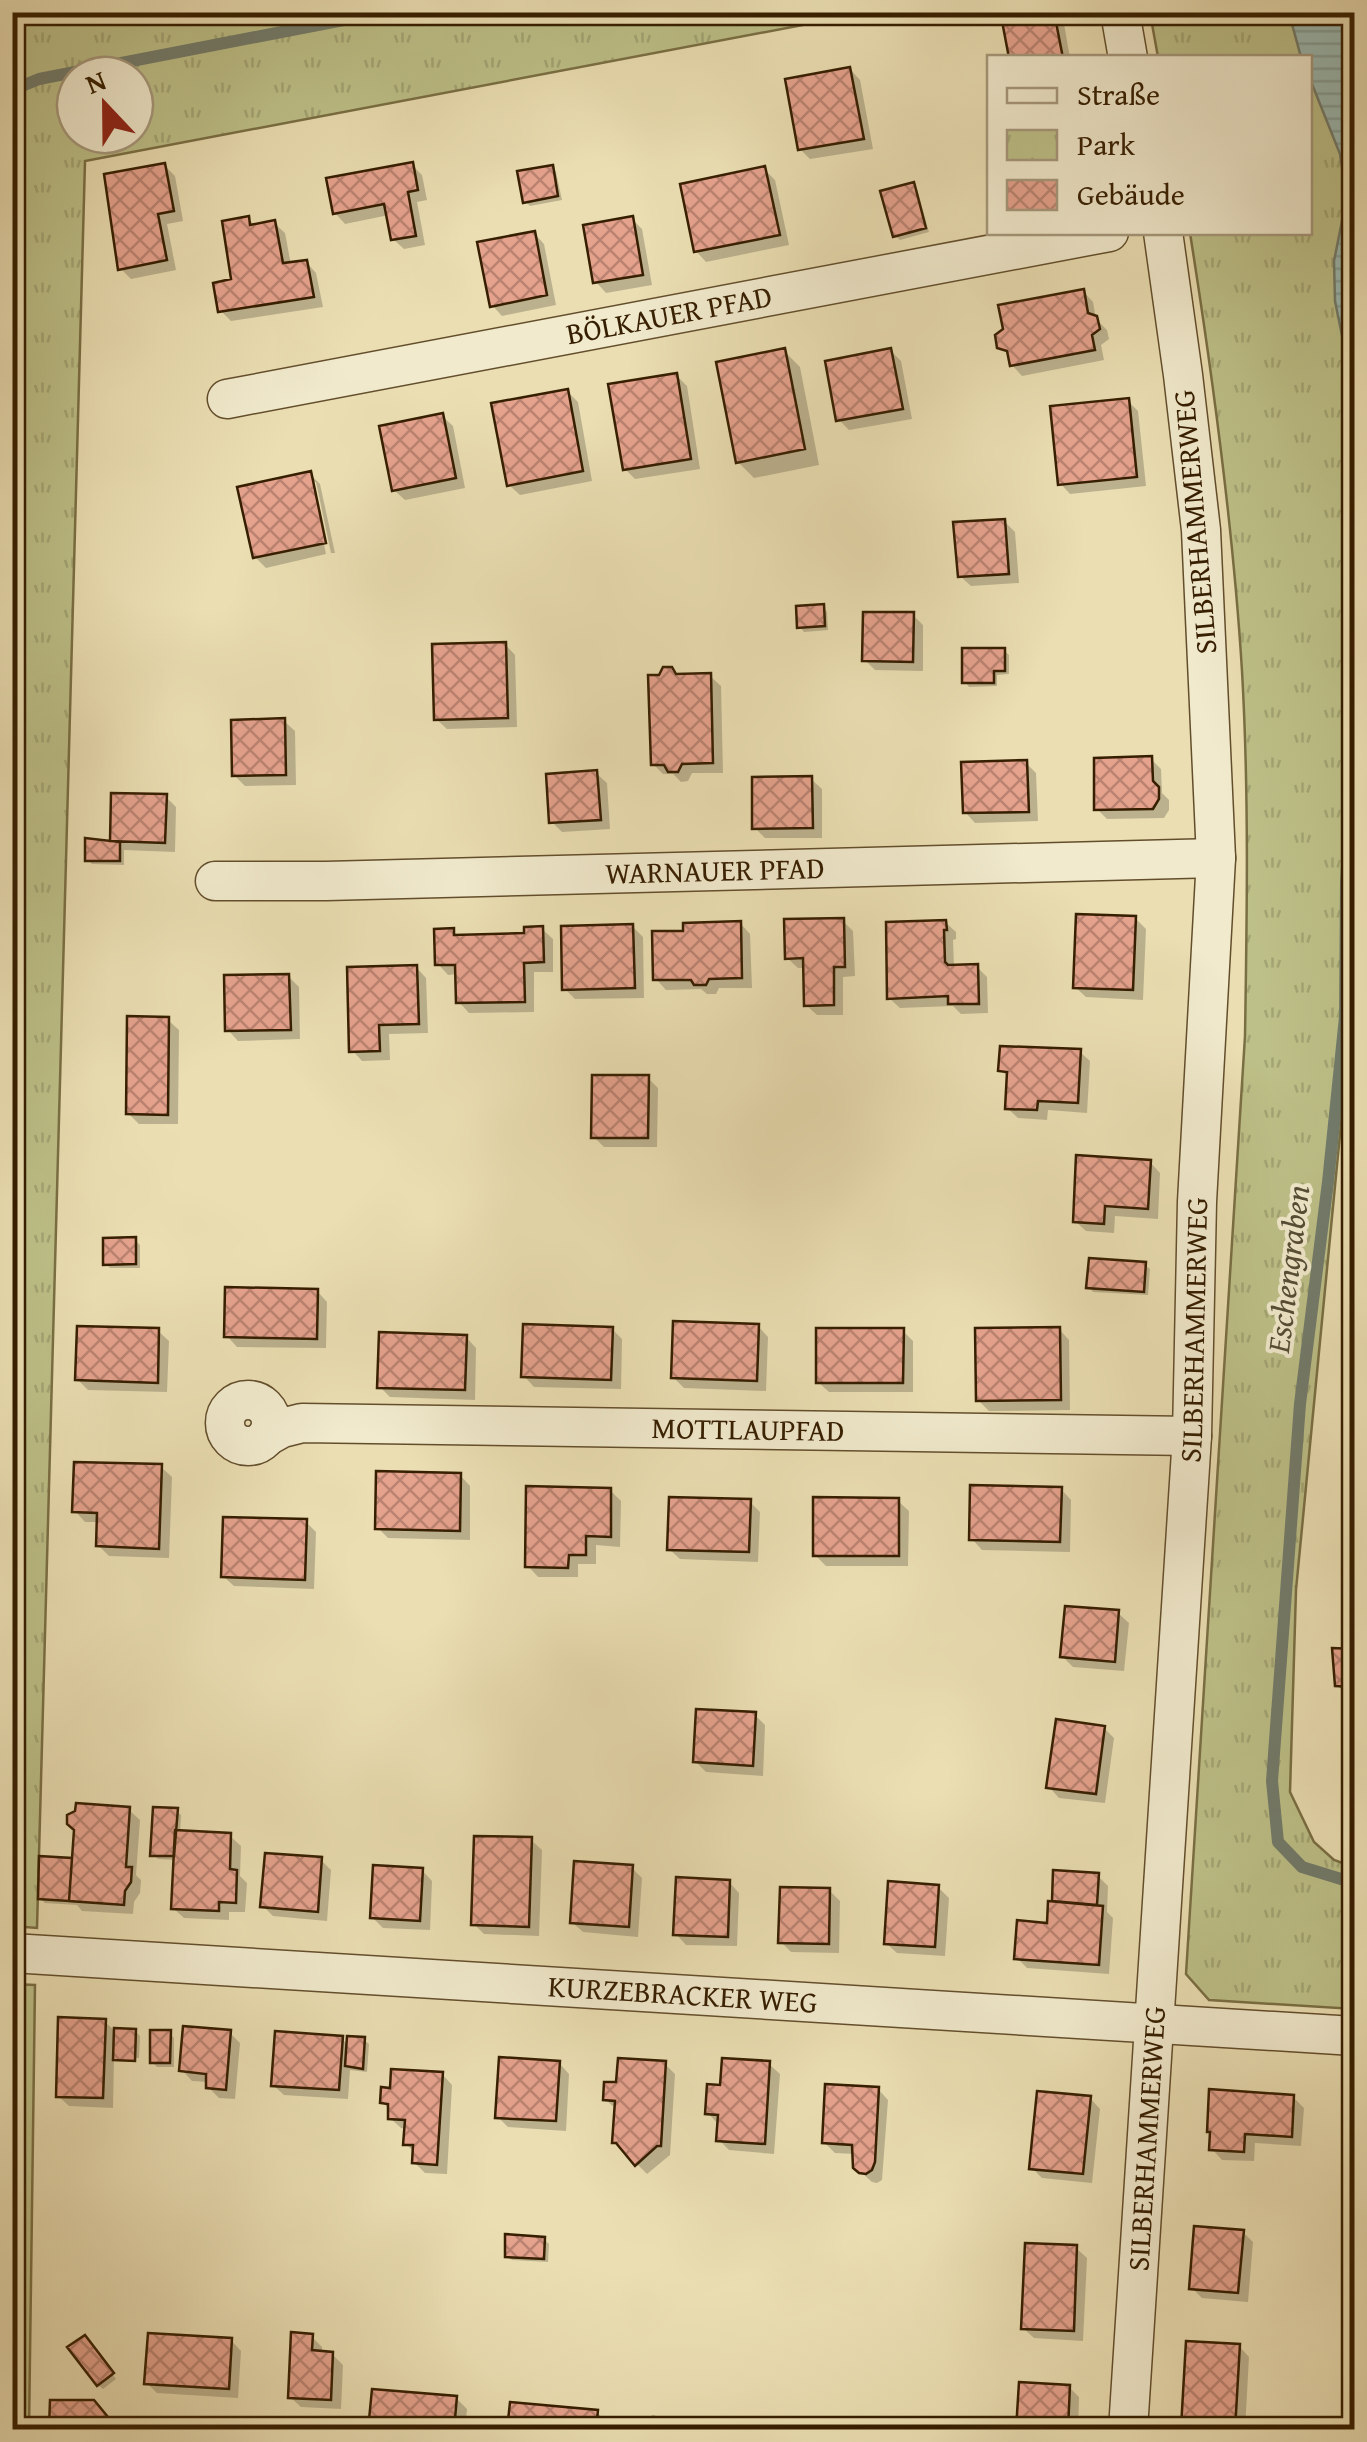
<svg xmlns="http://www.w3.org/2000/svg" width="1367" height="2442" font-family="'Gentium Book Plus',serif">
<defs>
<pattern id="park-tufts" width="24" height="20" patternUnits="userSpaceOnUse" patternTransform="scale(2.5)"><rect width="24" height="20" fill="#bdc088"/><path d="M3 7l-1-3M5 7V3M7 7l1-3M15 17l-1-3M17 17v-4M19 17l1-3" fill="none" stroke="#a3a574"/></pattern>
<pattern id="water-rules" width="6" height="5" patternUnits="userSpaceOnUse" patternTransform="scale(2.5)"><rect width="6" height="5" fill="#9abbb4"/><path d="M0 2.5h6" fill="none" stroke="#85a099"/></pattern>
<pattern id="building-cross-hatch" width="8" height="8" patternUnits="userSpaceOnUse" patternTransform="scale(2.5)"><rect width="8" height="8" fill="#e5a28d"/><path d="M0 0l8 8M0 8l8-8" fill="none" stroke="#ba8371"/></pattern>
</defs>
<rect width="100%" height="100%" fill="#eadeb2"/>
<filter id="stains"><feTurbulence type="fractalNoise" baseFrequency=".002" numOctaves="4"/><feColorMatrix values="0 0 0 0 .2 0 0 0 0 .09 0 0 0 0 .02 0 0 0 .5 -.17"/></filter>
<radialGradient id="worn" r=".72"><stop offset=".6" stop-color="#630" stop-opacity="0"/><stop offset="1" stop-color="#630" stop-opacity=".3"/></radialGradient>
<path fill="url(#park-tufts)" stroke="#7a6f44" stroke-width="2.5" fill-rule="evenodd" d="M12,13H866L85,161L37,1928L12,1926ZM75,75H135V135H75Z
M1150,13H1354V41L1345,56L1343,82L1354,129V253L1351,268L1349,298L1354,332L1353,685L1354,787L1352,1010L1296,1590L1290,1792L1314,1842L1334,1860L1354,1867V2009L1209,2000L1186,1974L1245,1036C1247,915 1249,793 1242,671C1233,524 1213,378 1190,233L1310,232V58L1158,57Z
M12,1984L35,1985L29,2430L12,2429Z"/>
<path fill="url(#water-rules)" stroke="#727c6c" stroke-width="2.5" d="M1289,13H1354V41L1345,56L1343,82L1354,129V253C1345,292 1355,329 1354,368L1348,365L1335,301L1334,261L1344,211L1345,189L1340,154L1310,79V58L1301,57Z"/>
<path fill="#0003" d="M1053,14L1064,24L1070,58H1011Z
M850,69L860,80L873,149L810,159L800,149Z
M164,165L175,176L183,221L167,224L176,270L131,279L121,269Z
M412,165L422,175L427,200L417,202L425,245L404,249L393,239L389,215L345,224L335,213Z
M552,167L556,172L562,200L530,206L525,201Z
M764,169L775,180L789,245L706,262L696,251Z
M913,184L917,189L929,232L900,240L895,236Z
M248,218L256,227L274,223L285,233L291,265L306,262L316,273L323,307L231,321L221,311L234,281Z
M632,219L642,229L652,285L606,293L596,282Z
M534,233L544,244L556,305L502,316L492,305Z
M1083,291L1093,302L1096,319L1107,330L1109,339L1101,345L1104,360L1022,376L1012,365L1010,357L1000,346Z
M784,351L800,367L819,465L754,478L738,462Z
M891,351L901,361L912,419L849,430L839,420Z
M676,375L687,386L700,469L635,479L625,469Z
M567,391L578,402L592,481L520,495L509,485Z
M1128,401L1138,411L1146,486L1070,494L1060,483Z
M442,416L453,426L465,488L405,500L394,490Z
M310,474L320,484L335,553H331L316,482H311L326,554L266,568L255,557Z
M1004,521L1015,532L1019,583L971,586L960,576Z
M823,607L827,612L828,630L804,632L800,627Z
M913,615L923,625V671L875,670L865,660Z
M505,644L515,655L517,727L447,729L436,719Z
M1004,650L1009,655V674L997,675V686L969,687L965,682Z
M677,676H710L721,686L723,773H692L688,781L681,782L673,774H663L653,764Z
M284,721L295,731L296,785L245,786L234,775Z
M1151,759L1161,769L1162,793L1169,800V810L1164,818L1107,819L1097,809Z
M1026,763L1036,773L1038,821L975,823L965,812Z
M596,773L607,783L610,829L562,832L552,822Z
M811,779L822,789V838H765L755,828Z
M113,796L166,797L176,807L175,852L124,850V865L92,864L88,860L112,843Z
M1135,918L1146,929L1143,1000L1086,997L1075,987Z
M843,921L853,931L855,976L843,977V1015H817L806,1005V968H798L787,958Z
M945,922L956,932V939L953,940L954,967H977L987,977L988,1013L961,1014L953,1006L900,1008L889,998Z
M740,923L750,934L752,988H719L716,994H707L701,989L666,990L656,979L685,933Z
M632,926L643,937L644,998L575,999L565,989Z
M542,929L553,939V972H534V1012L469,1013L459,1002L458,974L448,975L438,964L453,931L460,938L526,935Z
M416,967L426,978L428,1033L389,1034L390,1060L362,1061L352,1050Z
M288,976L299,987L300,1039L238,1041L228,1030Z
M168,1020L179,1030L178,1124H139L128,1113Z
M1079,1051L1090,1061L1087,1113L1048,1110L1047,1120L1018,1118L1007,1108L1009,1078L1001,1070Z
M648,1078L658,1088L657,1147H604L594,1137Z
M1150,1162L1160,1173L1158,1219L1115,1216L1114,1233L1086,1231L1075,1221Z
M135,1240L140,1245V1268H110L106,1264Z
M1145,1265L1150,1269L1148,1295L1093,1292L1089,1287Z
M317,1291L327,1302L326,1348L237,1347L227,1336Z
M758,1326L768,1337L766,1391L684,1388L673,1377Z
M612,1329L622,1339L621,1389L534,1387L524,1376Z
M1059,1329L1069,1340L1070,1410L989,1411L978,1400Z
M902,1330L913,1341V1392H829L818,1382Z
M158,1331L169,1341L167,1392L88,1390L77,1379Z
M466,1337L476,1348L475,1400L390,1397L380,1387Z
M161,1467L172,1477L169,1558L109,1556L98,1545L99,1522H85L75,1511Z
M460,1475L470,1486V1540L388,1538L378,1528Z
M1061,1489L1071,1500L1070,1552L982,1550L972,1539Z
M610,1490L621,1501L620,1547L596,1545V1564H578V1577H538L528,1566Z
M898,1501L909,1511L908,1566H826L815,1555Z
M750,1502L760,1512L758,1562L680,1559L669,1549Z
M306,1522L316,1532L314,1589L234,1586L223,1576Z
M1118,1613L1129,1623L1124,1671L1073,1667L1063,1657Z
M1334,1650L1354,1651V1690H1342L1337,1685Z
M755,1715L765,1725L763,1776L706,1772L695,1761Z
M1104,1728L1114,1738L1105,1803L1059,1798L1049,1787Z
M129,1810L140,1820L136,1875L141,1880L140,1893L134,1902L133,1914L82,1911L77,1905L45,1903L40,1898L71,1860L74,1864L76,1830Z
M176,1811L181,1815L180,1833L230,1836L241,1846L240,1876L247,1883L245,1912H229V1920L184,1918L173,1908L176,1860L158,1859L153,1855Z
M531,1840L542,1850L539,1936L484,1934L474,1924Z
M321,1860L331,1870L327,1921L273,1916L263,1906Z
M632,1868L642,1878L638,1937L583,1932L572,1922Z
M422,1870L432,1881L430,1930L383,1928L372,1917Z
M1056,1873L1098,1876L1108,1886L1107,1912L1113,1918L1109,1974L1027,1968L1017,1958L1049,1925L1054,1904Z
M729,1882L739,1893L737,1946L686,1945L676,1934Z
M938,1887L949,1898L945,1956L897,1953L886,1943Z
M829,1890L840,1901L839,1953L791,1952L781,1942Z
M105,2022L114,2030L135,2031L140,2036L139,2058H117V2060L114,2058L113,2108L69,2106L58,2096Z
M170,2033L174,2038V2067H157L152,2062Z
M230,2033L240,2043L235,2099L219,2098L208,2087V2082L192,2081L182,2070Z
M341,2038L349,2046L364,2040L369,2044L367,2072L350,2070L348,2099L284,2095L273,2085Z
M559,2063L569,2074L566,2131L508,2127L498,2117Z
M665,2064L675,2074L670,2155L647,2174L615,2142L617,2110L605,2099L618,2085Z
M769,2064L780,2074L774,2154L729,2150L719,2140L718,2124L708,2113L723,2088Z
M442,2074L452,2085L447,2174L425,2173L414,2162L415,2153L406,2144L407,2129L401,2128L390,2118V2110L382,2102Z
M878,2089L888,2100L882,2180L877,2183L872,2182L855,2167V2154L835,2153L824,2142Z
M1293,2097L1304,2108L1301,2146L1255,2143L1254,2161L1222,2160L1212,2149Z
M1090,2098L1100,2109L1092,2183L1042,2178L1032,2168Z
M1243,2232L1253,2242L1248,2302L1202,2298L1192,2288Z
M544,2239L549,2244L548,2262L512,2260L507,2256Z
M1076,2248L1087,2258L1083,2341L1034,2338L1023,2328Z
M312,2337L322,2347V2353L332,2354L343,2365L341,2409L301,2407L290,2397Z
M231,2340L241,2351L238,2398L157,2393L147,2383Z
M89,2343L116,2379L103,2389L98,2385Z
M1239,2346L1249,2357L1245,2430H1187L1184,2427Z
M1069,2387L1079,2397L1078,2430H1019Z
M456,2398L467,2409L465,2430H370Z
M597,2412L607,2423V2430H510Z"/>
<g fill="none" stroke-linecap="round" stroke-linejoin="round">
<path stroke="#727c6c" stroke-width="12" d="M12,94L17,88L39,79L385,12
M1354,612L1350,684L1353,755L1346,882L1345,1017L1328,1182L1300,1404L1272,1781L1278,1842L1302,1867L1354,1883"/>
</g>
<path fill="url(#building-cross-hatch)" stroke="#361e00" stroke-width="2.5" d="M1047,12H1054L1063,58H1009L1002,21Z
M850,67L864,139L798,150L785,79Z
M413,162L418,190L408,192L416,236L391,240L384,204L333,214L326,178Z
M165,163L174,211L158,214L167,260L118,270L104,174Z
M553,165L558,196L523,203L517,171Z
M765,166L780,235L694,252L680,184Z
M914,182L926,228L893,237L880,191Z
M249,216L250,225L275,220L283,263L307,260L314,297L218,312L213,283L231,279L222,221Z
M633,216L643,275L593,283L583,225Z
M535,231L547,295L490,307L477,242Z
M1084,289L1088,313L1097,316L1100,329L1092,335L1095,350L1010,366L1007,351L997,348L995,335L1003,329L998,305Z
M785,348L805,449L736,463L716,362Z
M891,348L903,409L836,421L825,361Z
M677,373L691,459L623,470L608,384Z
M568,389L583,471L507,486L491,403Z
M1129,398L1137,477L1058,485L1050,406Z
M443,413L456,478L392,491L379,426Z
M311,471L326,543L253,558L237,487Z
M1005,519L1009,574L958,577L953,522Z
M824,604L825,626L797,628L796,606Z
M863,612H914L913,662L862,661Z
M506,642L508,718L434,720L432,644Z
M962,648H1005V671H994V683H962Z
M663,667H672L676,674L711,673L713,763L682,764L678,772H668L664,765H651L648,675H659Z
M285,718L286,775L232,776L231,720Z
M1152,756L1153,781L1159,787V799L1153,809L1094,810V758Z
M1027,760L1029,812L963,813L961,762Z
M597,770L601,820L549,823L546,774Z
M812,776L813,828L752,829V777Z
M111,793L167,794L165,843L110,841Z
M85,838L120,842V861H85Z
M1076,914L1136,916L1133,990L1073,988Z
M844,918L845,967H834V1005L804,1006L803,958L785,959L784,919Z
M946,920L947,930H944L945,962L948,965L978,964L979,1004H948V996L887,999L886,922Z
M741,921L742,978L709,979L706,985H694L691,980H653L652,931H683V923Z
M633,924L635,988L562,990L561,926Z
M543,926L544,962L524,963L525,1002L456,1003L455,965H435L434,929L454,928V935L524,933V927Z
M417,965L419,1024L379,1025L380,1051L349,1052L347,967Z
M289,974L291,1030L225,1031L224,975Z
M127,1016L169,1017L168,1115L126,1114Z
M1000,1046L1081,1049L1078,1103L1038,1101L1037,1110L1005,1109L1007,1072L998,1071Z
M592,1075H649L648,1138H591Z
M1076,1155L1151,1160L1148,1209L1105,1206L1104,1224L1073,1222Z
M136,1237V1264L103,1265V1238Z
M1089,1258L1146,1262L1144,1292L1086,1288Z
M225,1287L318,1289L317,1339L224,1337Z
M673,1321L759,1324L757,1381L671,1378Z
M523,1324L613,1327L611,1380L521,1377Z
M77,1326L159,1328L158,1383L75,1380Z
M1060,1327L1061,1400L976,1401L975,1328Z
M816,1328H904L903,1383H816Z
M379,1332L467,1335L465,1390L377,1388Z
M74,1462L162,1464L159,1549L96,1546L97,1513L72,1512Z
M376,1471L461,1473L460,1531L375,1529Z
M970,1485L1062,1487L1060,1542L969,1540Z
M526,1486L611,1488V1537L586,1536V1555H569L568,1568L525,1567Z
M669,1497L751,1499L749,1552L667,1550Z
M813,1497L899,1498V1556H813Z
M223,1517L307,1519L305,1580L221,1577Z
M1065,1606L1119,1610L1115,1662L1060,1657Z
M1332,1648L1354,1649V1687L1335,1686Z
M696,1709L756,1712L753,1766L693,1762Z
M1056,1719L1105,1726L1096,1794L1046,1788Z
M76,1803L130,1807L126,1867H132L131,1882L125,1891L124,1905L69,1901L74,1830L67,1824V1815L75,1811Z
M153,1807L178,1808L174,1856H150Z
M175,1830L231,1833L230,1869L237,1870L236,1903L219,1902V1911L171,1909Z
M474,1836L532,1837L529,1927L471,1925Z
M265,1853L322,1857L318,1912L260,1907Z
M39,1856L72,1858L69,1901L38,1899Z
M574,1861L633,1865L629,1927L570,1923Z
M373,1865L423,1868L420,1921L370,1918Z
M1053,1870L1099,1873L1097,1905L1052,1901Z
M676,1877L730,1880L728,1937L673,1935Z
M888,1881L939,1885L935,1947L884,1944Z
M780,1887L830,1888L829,1944L778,1943Z
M1048,1901L1103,1906L1099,1965L1014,1959L1017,1920L1047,1923Z
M58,2017L106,2019L103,2098L56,2097Z
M183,2026L231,2030L226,2090L206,2088V2074L179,2071Z
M114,2028L136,2029L135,2061L113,2060Z
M150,2030H171L170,2063H150Z
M275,2031L343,2036L339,2090L271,2086Z
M347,2036L365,2037L363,2069L345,2066Z
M499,2057L560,2061L556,2121L495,2118Z
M618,2058L666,2061L661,2146H657L635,2166L616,2143H612L615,2101L603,2100L604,2082H616Z
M722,2058L770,2061L765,2144L716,2141L718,2115L705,2114L707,2084L720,2085Z
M391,2069L443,2072L437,2165L412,2163L413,2145H403L405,2120L388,2119V2104L380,2103L381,2087L390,2088Z
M825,2084L879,2087L875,2162L872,2170L866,2174L859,2173L853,2168L852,2145L822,2143Z
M1209,2089L1294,2095L1292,2137L1245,2134L1244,2152L1209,2150L1210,2132H1207Z
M1037,2091L1091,2096L1083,2174L1029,2169Z
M1347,2149H1354V2195L1343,2194Z
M1194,2226L1244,2230L1238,2293L1189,2289Z
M505,2234L545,2237L544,2259L505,2257Z
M1025,2243L1077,2245L1074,2331L1021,2329Z
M291,2332L313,2334L312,2350L333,2352L331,2400L288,2398Z
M148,2333L232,2338L229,2389L144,2384Z
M85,2335L114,2373L97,2386L67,2347Z
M1186,2341L1240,2344L1235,2430L1181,2428Z
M1019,2382L1070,2385L1068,2430H1016Z
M372,2389L457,2396L454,2430H368Z
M50,2400H94L112,2422V2430L49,2428Z
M510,2402L598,2410L596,2430H507Z
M653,2417L734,2423L733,2430H652Z"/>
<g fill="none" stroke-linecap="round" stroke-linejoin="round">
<g stroke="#634e2c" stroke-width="41">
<g id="street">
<path d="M1120,12L1128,58"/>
<path id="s1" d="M227,399L1109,232"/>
<path id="s2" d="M215,881H326L1216,858"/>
<circle cx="248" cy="1423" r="23"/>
<path id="s3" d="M266,1437L282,1428L302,1423L1192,1436"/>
<path id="s4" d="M12,1953L1354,2036"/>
<path id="s5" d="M1128,2430L1192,1436L1197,1202L1216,858L1201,530L1183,375L1163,232"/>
</g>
</g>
<use href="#street" stroke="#f1eacd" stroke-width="38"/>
</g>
<g text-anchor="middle" stroke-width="8" stroke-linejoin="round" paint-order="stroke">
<g font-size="30" fill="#361e00" stroke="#f1eacd">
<text dy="10" stroke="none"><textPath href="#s1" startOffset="450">BÖLKAUER PFAD</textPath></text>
<text transform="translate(1195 522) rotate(-95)" y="10">SILBERHAMMERWEG</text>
<text dy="10" stroke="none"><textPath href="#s2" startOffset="500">WARNAUER PFAD</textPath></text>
<text dy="10" stroke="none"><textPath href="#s5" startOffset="1102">SILBERHAMMERWEG</textPath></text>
<text dy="10" stroke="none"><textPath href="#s3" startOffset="485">MOTTLAUPFAD</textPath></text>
<text dy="10" stroke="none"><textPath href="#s4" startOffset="672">KURZEBRACKER WEG</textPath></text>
<text dy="10" stroke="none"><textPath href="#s5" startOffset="292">SILBERHAMMERWEG</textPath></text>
</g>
<g font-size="32" font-style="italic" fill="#544d36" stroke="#f1eacd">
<text transform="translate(1288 1269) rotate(-83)" y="11">Eschengraben</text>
</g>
</g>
<rect width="1367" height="2442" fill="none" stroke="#eadeb2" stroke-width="50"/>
<rect x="15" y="15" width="1337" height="2412" fill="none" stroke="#361e00" stroke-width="5"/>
<rect x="25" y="25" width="1317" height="2392" fill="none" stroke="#361e00" stroke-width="2.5"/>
<rect x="987" y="55" width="325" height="180" fill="#f1eacd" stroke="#a6987b" stroke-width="2.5"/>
<rect x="1007" y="88" width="50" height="15" fill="#f1eacd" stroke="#a6987b" stroke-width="2.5"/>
<text x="1077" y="105" font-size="30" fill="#361e00">Straße</text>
<rect x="1007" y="130" width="50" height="30" fill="url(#park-tufts)" stroke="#a6987b" stroke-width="2.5"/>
<text x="1077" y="155" font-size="30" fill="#361e00">Park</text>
<rect x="1007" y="180" width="50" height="30" fill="url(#building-cross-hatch)" stroke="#a6987b" stroke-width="2.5"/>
<text x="1077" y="205" font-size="30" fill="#361e00">Gebäude</text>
<g transform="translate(105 105) rotate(338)"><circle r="48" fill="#f1eacd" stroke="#a6987b" stroke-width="2.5"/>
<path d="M0-8L18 38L0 25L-18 38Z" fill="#8f2418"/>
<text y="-15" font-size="28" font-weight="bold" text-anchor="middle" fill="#361e00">N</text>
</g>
<rect width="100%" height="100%" filter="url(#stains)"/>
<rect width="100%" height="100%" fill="url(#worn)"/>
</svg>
